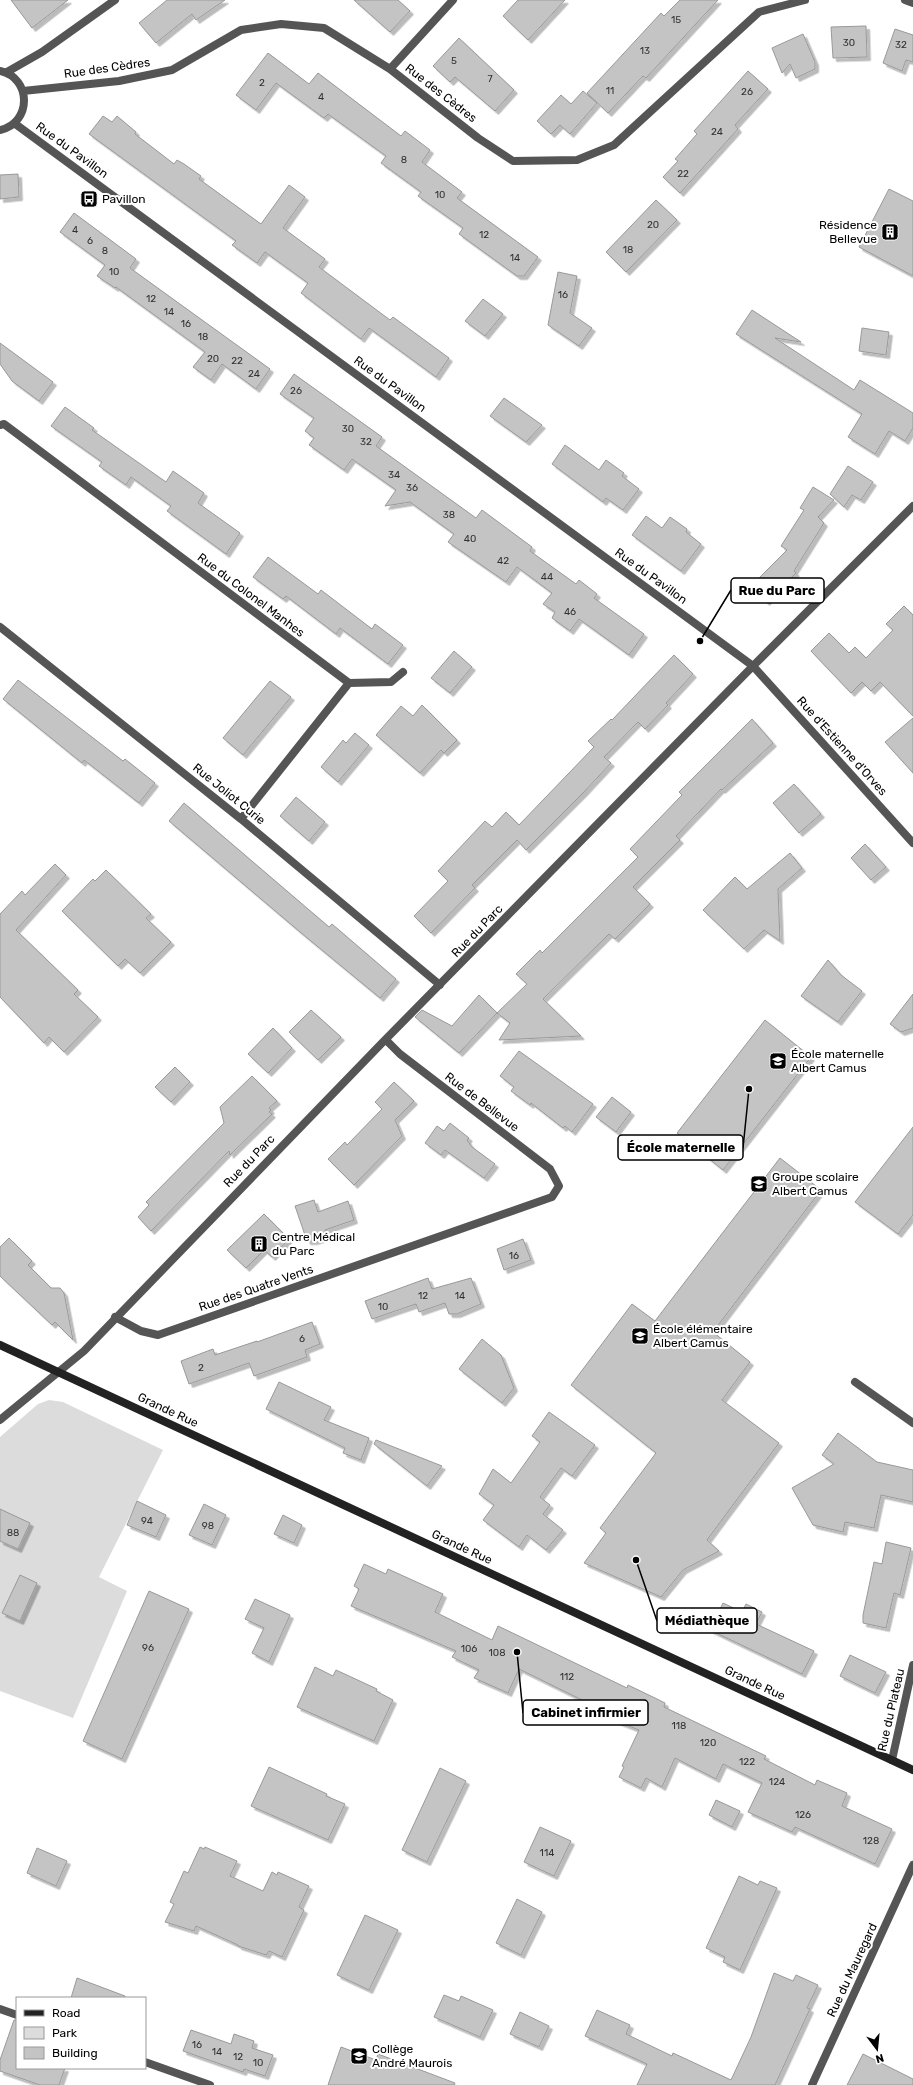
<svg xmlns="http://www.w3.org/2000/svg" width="913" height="2085" font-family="Rubik,sans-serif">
<defs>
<filter id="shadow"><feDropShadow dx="3.5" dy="3.5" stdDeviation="0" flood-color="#0004"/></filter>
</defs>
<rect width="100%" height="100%" fill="#fff"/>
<path fill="#dcdcdc" d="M49,1400L63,1402L163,1450L99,1577L127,1591L73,1718L0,1691V1437L38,1404Z"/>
<path fill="#c4c4c4" stroke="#999" filter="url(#shadow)" d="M11,0H68L32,28Z
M167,0H225L196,20L192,14L156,43L139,23Z
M354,0H398L410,11L390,32Z
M518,0H565L528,40L503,16Z
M680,0H718L646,78L643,76L608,113L587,93L661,13L664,16Z
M866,26L867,57L833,58L831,27Z
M895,29L913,35V62L906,60L902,71L883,63Z
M803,34L815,62V69L796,78L790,64L782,73L772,48Z
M459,38L514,90L495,111L455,77L450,82L433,66Z
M268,53L309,84L318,73L401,136L405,131L430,150L422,162L462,192L457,198L538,257L524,276H517L459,234L463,228L418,196L421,192L381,163L386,156L328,114L324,118L276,83L256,110L236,95Z
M748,71L768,89L735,125L738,129L680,193L663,177L678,161L675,159L697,134L694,131Z
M583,91L597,103L570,134L560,125L551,134L537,121L561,95L571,104Z
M103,116L112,122L117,116L136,132L135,134L174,164L177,160L184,164L201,176L199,179L261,224L289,185L305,197L283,228L325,259L319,267L390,320L393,317L449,358L436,377L369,328L361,339L301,293L308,283L265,252L257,263L232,245L236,241L89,134Z
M18,174L19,197L0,199V175Z
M889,189L913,201V276L859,247Z
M656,200L677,220L626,272L606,252Z
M74,213L136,259L130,268L270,369L256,389L222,364L211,380L193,367L205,352L116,287L115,288L97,276L105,265L60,232Z
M558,272L577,276L570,313L592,328L579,346L548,325Z
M483,299L503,314L485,336L465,321Z
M752,310L801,342L775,338L854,390L860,380L913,413V428L905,441L889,431L875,454L848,437L862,414L736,334Z
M862,328L889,332L886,355L859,351Z
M0,343L53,382L39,401L12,381L0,364Z
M294,374L382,437L376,446L476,518L482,510L532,547L530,551L576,584L579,580L597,594L594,598L644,634L629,655L579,619L570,631L552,618L555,612L543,604L552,593L517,567L506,582L448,542L454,534L410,502L385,506L396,490L352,459L344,470L309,445L314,438L305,431L314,418L280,394Z
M504,398L542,425L526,442L490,416Z
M65,407L94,428L92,430L166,482L173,471L204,493L198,503L240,533L226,554L167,511L171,506L131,477L126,485L99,466L102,462L51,426Z
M565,445L599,470L606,460L624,473L622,476L639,489L623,510L606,498L603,502L552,464Z
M848,466L873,482L861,500L852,495L844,507L830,494Z
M813,487L834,500L818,517L824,523L794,571L796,573L766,602L751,586L787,550L781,546L804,510L800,508Z
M646,516L662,528L670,517L687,529L686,532L701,544L681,571L632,535Z
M268,557L318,594L321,590L372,629L375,624L403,645L388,664L340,628L336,634L286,596L283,599L253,577Z
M904,606L913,615V716L880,682L871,691L862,682L851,693L811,651L829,633L849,653L855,647L866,658L893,630L886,624Z
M454,651L472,667L450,693L431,678Z
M674,655L693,674L666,703L668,705L645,729L638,722L604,757L611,763L583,793L526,850L517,840L472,885L475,888L431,933L414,916L448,881L438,871L485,821L492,827L506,812L519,825L594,747L588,741L611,719L612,720Z
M18,680L123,761L125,759L155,783L139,803L84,760L82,763L3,699Z
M270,681L291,697L243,755L223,738Z
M422,705L457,740L444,753L441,750L420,773L376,735L401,706L413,716Z
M913,718V773L885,742Z
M752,719L773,743L722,790L721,789L676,836L680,840L633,887L650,904L615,939L609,934L543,999L581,1036L499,1040L510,1023L497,1013L527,984L516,974L540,950L542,953L638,857L630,849L682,795L679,792Z
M355,733L369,745L338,782L321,767L343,740L346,743Z
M794,784L821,814L799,833L773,803Z
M296,797L325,822L309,841L280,816Z
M184,803L329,927L332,924L396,979L380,998L300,932L169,821Z
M865,844L886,867L871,880L851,858Z
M790,853L802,868L778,889L780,941L764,930L744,949L703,910L735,877L747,889Z
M55,864L66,875L16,930L78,990L74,994L98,1017L64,1052L49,1037L44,1043L0,997V914L22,891L25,895Z
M106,870L151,914L146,918L171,942L140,973L125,959L118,966L62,911L93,879L95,881Z
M828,960L841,975L862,991L838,1022L801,996Z
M913,994V1028L901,1032L890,1024Z
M479,995L497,1013L459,1053L415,1017L422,1010L452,1026Z
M311,1010L341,1037L318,1060L289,1032Z
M765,1020L811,1057L723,1170L677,1133Z
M273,1028L292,1048L268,1073L248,1054Z
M519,1051L593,1104L572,1132L565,1126L563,1128L531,1103L530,1105L511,1091L514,1087L500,1076Z
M175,1067L190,1082L171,1102L155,1087Z
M252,1076L277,1101L269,1108L271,1110L269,1112L272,1114L230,1155L229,1151L151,1231L138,1217L149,1205L146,1202L224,1123L220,1107Z
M394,1082L414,1101L395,1120L402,1136L354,1185L328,1159L345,1142L347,1145L382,1109L375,1102Z
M612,1097L631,1112L616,1132L596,1117Z
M450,1123L469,1138L467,1140L472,1147L495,1164L484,1178L445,1150L441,1155L425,1143L437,1126L444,1131Z
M913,1127V1215L898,1234L855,1202Z
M780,1158L821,1190L713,1332L750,1362L722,1400L779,1443L707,1540L719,1551L683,1570L661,1597L584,1563L606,1533L600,1528L656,1453L571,1385L632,1304L655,1321Z
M314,1200L318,1212L348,1201L354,1220L325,1230L327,1237L314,1241H307L295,1206Z
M264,1214L289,1239L272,1257L264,1250L246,1268L227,1250Z
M9,1238L32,1261L28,1265L51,1288H60L64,1293L73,1340L55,1322L52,1325L0,1276V1247Z
M523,1239L531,1260L504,1270L497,1249Z
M428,1278L432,1289L471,1278L481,1304L457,1314H449L445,1303L419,1312L416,1304L372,1319L365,1301Z
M312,1322L320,1344L305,1350L307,1357L254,1376L249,1363L189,1384L181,1361L213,1349L215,1355L257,1341V1342Z
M482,1339L501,1355L514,1388L502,1403L459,1369Z
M279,1382L331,1407L324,1420L369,1438L361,1460L343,1453L345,1448L266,1409Z
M549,1412L595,1445L572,1476L561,1468L540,1497L550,1505L543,1514L563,1530L546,1550L527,1535L519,1547L483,1520L494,1505L479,1494L493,1469L511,1483L540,1442L532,1436Z
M838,1433L877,1462L913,1470V1502L881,1495L874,1528L845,1522L843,1532L813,1525L792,1488L834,1464L822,1455Z
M376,1440L442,1466L427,1486L374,1444Z
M137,1501L166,1515L156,1537L127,1525Z
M204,1504L226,1515L212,1545L189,1535Z
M0,1509L30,1523L18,1549L0,1541Z
M283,1515L302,1525L294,1543L274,1534Z
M886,1542L911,1548L900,1595L894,1593L886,1628L863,1623V1615L874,1562L882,1564Z
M364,1564L386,1574L388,1569L443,1594L435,1612L492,1640L498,1626L627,1688L628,1685L655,1698L665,1703L664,1707L766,1756L764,1759L815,1785L817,1780L847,1793L842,1806L892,1829L875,1864L795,1827L792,1832L748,1812L762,1783L723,1764L716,1779L675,1758L662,1787L646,1778L641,1788L619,1777L624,1767L622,1766L639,1730L600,1715L597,1720L577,1711L582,1700L519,1669L508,1693L474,1678L479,1670L452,1657L456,1651L351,1606L359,1589L354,1586Z
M20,1575L37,1583L20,1621L2,1613Z
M149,1591L189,1609L122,1759L83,1741Z
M255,1599L290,1615L269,1662L252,1653L264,1628L245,1619Z
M723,1603L742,1612L746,1604L762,1612L756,1624L814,1651L802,1674L710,1630Z
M850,1655L886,1672L875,1693L840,1676Z
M315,1667L333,1676L336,1670L377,1689L376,1691L393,1700L374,1741L297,1707Z
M269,1767L327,1794L326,1796L345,1804L328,1840L251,1806Z
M440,1768L466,1781L427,1862L402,1850Z
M716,1800L740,1811L732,1827L709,1815Z
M540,1827L571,1841L554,1876L524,1862Z
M200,1847L204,1849L205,1847L237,1861L230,1876L263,1891L272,1872L277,1875L278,1872L309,1886L299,1907L304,1910L282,1957L269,1951L266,1955L238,1946V1945L196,1926L194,1931L165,1922L174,1904L170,1902L184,1871L188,1873Z
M37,1848L67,1861L56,1886L27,1873Z
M739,1876L758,1885L760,1881L777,1888L740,1970L723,1962L725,1957L706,1948Z
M517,1899L542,1912L521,1955L496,1943Z
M365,1915L398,1930L369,1990L337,1975Z
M774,1973L793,1981L796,1975L818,1985L807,2008L810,2009L775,2085H637L647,2064L585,2036L597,2010L630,2025L626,2034L672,2056L673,2053L731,2080L751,2037Z
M77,1978L125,1996V1998H71Z
M444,1995L459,2001L461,1996L493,2010L480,2037L434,2017Z
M520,2012L549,2026L539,2047L510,2034Z
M14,2020H17V2068H65L59,2085H40L0,2071V2060Z
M191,2030L231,2044L234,2034L254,2041L252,2048L273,2055L265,2076L244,2069L243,2072L183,2051Z
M341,2047L376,2060L378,2054L455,2083L454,2085H328Z
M863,2054L913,2079V2085H847Z"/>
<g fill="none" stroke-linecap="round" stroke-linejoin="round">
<path stroke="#555" stroke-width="8" d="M905,0L913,3
M390,69L453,0
M0,71C32,78 32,123 0,130
M7,72L42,52L115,0
M23,91L119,81L172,70L241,30L281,24L324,28L390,69L478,138L513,161L577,160L614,145L759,12L805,0
M14,123L753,666L913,843
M0,425L4,424L349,683L241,819
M0,627L241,819L440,985
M349,683L391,682L403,672
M115,1317L141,1331L158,1335L552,1197L559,1186L550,1169L400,1054L386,1040
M855,1382L913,1423
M0,1420L84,1351L382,1043L753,666L913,506
M892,1760L913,1665
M0,2009L17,2015
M145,2062L210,2085
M812,2085L913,1865"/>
<path stroke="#222" stroke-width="8" d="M0,1345L913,1770"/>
</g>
<defs>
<g id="bus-square" transform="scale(0.9)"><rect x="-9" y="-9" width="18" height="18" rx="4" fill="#000" stroke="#fff"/><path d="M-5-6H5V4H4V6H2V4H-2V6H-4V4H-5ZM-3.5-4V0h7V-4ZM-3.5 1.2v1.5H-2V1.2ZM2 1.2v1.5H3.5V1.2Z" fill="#fff"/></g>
<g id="building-square" transform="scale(0.9)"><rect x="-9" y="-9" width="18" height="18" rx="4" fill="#000" stroke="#fff"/><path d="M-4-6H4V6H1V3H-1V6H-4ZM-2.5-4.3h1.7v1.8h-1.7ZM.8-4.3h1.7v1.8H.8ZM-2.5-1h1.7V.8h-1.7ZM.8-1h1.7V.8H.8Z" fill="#fff"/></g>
<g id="school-square" transform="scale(0.9)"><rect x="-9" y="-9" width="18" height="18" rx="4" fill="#000" stroke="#fff"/><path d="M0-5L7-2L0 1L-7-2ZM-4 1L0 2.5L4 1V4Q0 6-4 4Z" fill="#fff"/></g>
</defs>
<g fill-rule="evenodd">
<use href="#bus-square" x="89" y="199"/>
<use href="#building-square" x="890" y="232"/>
<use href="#school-square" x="778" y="1061"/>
<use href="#school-square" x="759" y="1184"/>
<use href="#building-square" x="259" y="1244"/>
<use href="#school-square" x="640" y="1336"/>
<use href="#school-square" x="359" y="2056"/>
</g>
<g text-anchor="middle" stroke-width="4" stroke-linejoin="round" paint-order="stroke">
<g font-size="10" fill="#313131">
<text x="676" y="23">15</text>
<text x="849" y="46">30</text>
<text x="901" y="48">32</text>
<text x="645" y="54">13</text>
<text x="454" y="64">5</text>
<text x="490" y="82">7</text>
<text x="262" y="86">2</text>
<text x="610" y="94">11</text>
<text x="747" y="95">26</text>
<text x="321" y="100">4</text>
<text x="717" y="135">24</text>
<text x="404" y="163">8</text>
<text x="683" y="177">22</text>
<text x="440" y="198">10</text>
<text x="653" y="228">20</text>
<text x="75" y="233">4</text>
<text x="484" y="238">12</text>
<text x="90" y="244">6</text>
<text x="628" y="253">18</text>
<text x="105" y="254">8</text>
<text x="515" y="261">14</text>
<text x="114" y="275">10</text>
<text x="563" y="298">16</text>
<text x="151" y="302">12</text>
<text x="169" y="315">14</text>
<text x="186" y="327">16</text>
<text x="203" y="340">18</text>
<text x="213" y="362">20</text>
<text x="237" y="364">22</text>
<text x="254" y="377">24</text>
<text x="296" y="394">26</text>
<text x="348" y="432">30</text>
<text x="366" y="445">32</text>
<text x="394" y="478">34</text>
<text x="412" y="491">36</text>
<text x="449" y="518">38</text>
<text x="470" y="542">40</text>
<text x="503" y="564">42</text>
<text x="547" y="580">44</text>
<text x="570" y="615">46</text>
<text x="514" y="1259">16</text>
<text x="423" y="1299">12</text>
<text x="460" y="1299">14</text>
<text x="383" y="1310">10</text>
<text x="302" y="1342">6</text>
<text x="201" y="1371">2</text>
<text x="147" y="1524">94</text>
<text x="208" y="1529">98</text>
<text x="13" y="1536">88</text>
<text x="148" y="1651">96</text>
<text x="469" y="1652">106</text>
<text x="497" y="1656">108</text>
<text x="567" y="1680">112</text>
<text x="679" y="1729">118</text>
<text x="708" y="1746">120</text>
<text x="747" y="1765">122</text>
<text x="777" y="1785">124</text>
<text x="803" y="1818">126</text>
<text x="871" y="1844">128</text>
<text x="547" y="1856">114</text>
<text x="197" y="2048">16</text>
<text x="217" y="2055">14</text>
<text x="238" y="2060">12</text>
<text x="258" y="2066">10</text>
</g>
<g font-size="12" fill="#000" stroke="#fff">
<text transform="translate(107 68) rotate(-8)" y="4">Rue des Cèdres</text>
<text transform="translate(441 93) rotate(38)" y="4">Rue des Cèdres</text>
<text transform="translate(72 150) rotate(36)" y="4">Rue du Pavillon</text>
<text transform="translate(390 384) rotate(36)" y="4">Rue du Pavillon</text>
<text transform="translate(651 576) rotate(36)" y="4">Rue du Pavillon</text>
<text transform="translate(251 595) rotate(37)" y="4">Rue du Colonel Manhes</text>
<text transform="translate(842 746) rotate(48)" y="4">Rue d'Estienne d'Orves</text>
<text transform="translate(229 794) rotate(39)" y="4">Rue Joliot Curie</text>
<text transform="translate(477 931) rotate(-46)" y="4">Rue du Parc</text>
<text transform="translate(482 1102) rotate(37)" y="4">Rue de Bellevue</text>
<text transform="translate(249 1161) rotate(-46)" y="4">Rue du Parc</text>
<text transform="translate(256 1288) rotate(-19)" y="4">Rue des Quatre Vents</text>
<text transform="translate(168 1410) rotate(25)" y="4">Grande Rue</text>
<text transform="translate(462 1547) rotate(25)" y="4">Grande Rue</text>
<text transform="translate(755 1683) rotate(25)" y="4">Grande Rue</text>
<text transform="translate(891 1710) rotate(-77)" y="4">Rue du Plateau</text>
<text transform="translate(852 1970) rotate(-65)" y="4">Rue du Mauregard</text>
</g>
<g font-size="12" fill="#000" stroke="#fff" text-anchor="start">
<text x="102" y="203">Pavillon</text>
<text x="877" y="229" text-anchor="end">Résidence<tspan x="877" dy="14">Bellevue</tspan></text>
<text x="791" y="1058">École maternelle<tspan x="791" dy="14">Albert Camus</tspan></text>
<text x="772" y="1181">Groupe scolaire<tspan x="772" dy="14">Albert Camus</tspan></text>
<text x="272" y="1241">Centre Médical<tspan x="272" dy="14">du Parc</tspan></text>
<text x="653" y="1333">École élémentaire<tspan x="653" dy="14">Albert Camus</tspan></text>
<text x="372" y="2053">Collège<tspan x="372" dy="14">André Maurois</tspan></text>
</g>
</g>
<path fill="none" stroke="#000" stroke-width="1.5" d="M700 641L731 590M749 1089L743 1148M636 1560L657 1621M517 1652L523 1713"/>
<g fill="#000" stroke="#fff" stroke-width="1.5">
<circle cx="700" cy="641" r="4"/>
<circle cx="749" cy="1089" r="4"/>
<circle cx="636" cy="1560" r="4"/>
<circle cx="517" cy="1652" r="4"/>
</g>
<g fill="#fff" stroke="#000" stroke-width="1.5">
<rect x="731" y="578" width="93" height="25" rx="4"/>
<rect x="618" y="1135" width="125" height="25" rx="4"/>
<rect x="657" y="1608" width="100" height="25" rx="4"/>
<rect x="523" y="1700" width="125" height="25" rx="4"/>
</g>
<g font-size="13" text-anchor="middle" font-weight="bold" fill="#000">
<text x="777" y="595">Rue du Parc</text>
<text x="681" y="1152">École maternelle</text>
<text x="707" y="1625">Médiathèque</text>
<text x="586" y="1717">Cabinet infirmier</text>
</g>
<rect x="16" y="1997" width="130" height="72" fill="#ffffff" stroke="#999999"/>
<rect x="24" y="2010" width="20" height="6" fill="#222222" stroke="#999999"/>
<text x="52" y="2017" font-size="12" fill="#000000">Road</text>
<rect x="24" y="2027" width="20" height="12" fill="#dcdcdc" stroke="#999999"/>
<text x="52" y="2037" font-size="12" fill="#000000">Park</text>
<rect x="24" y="2047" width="20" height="12" fill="#c4c4c4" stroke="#999999"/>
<text x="52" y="2057" font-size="12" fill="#000000">Building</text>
<g transform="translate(877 2049) rotate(164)" stroke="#ffffff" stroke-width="3" paint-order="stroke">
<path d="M0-3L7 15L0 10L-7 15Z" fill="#000000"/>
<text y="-6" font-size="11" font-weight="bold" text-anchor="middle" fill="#000000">N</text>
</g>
</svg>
